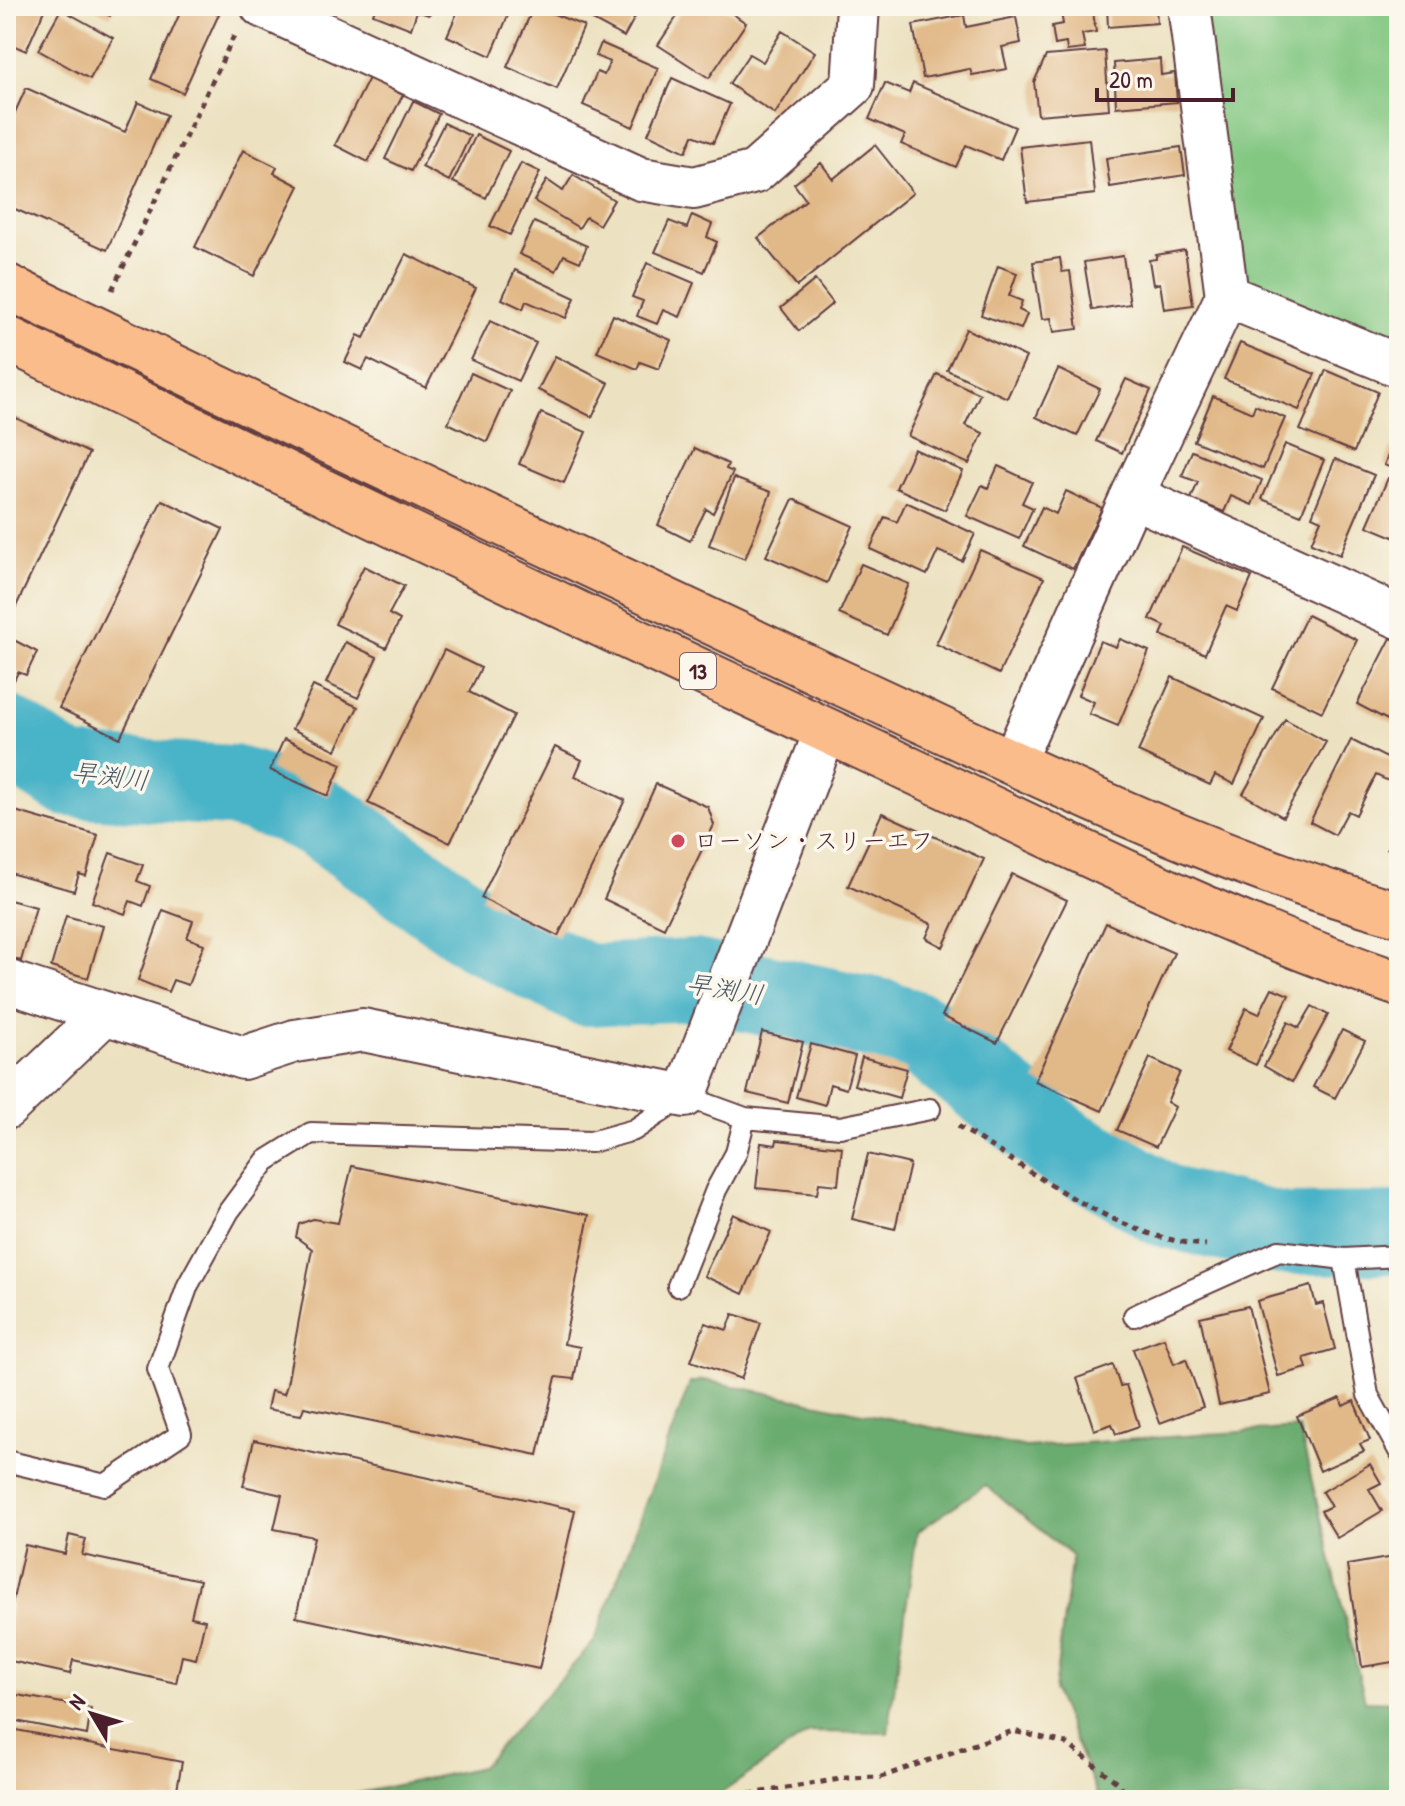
<svg xmlns="http://www.w3.org/2000/svg" width="1405" height="1806" font-family="'Patrick Hand','Klee One',sans-serif">
<rect width="100%" height="100%" fill="#fbf7ec"/>
<filter id="ink" filterUnits="userSpaceOnUse"><feTurbulence type="fractalNoise" baseFrequency=".0125" numOctaves="2"/><feDisplacementMap in="SourceGraphic" scale="16" xChannelSelector="R" yChannelSelector="G"/><feConvolveMatrix kernelMatrix="1 2 1 2 8 2 1 2 1" color-interpolation-filters="sRGB"/></filter>
<filter id="wash" filterUnits="userSpaceOnUse"><feTurbulence type="fractalNoise" baseFrequency=".006" numOctaves="4" result="noise"/><feDisplacementMap in="SourceGraphic" scale="32" xChannelSelector="R" yChannelSelector="G"/><feGaussianBlur stdDeviation="1.8" result="paint"/><feColorMatrix in="noise" values="0 0 0 0 0 0 0 0 0 0 0 0 0 0 0 0 0 1.4 0 .05"/><feComposite in="paint" operator="in"/></filter>
<g filter="url(#wash)">
<rect width="100%" height="100%" fill="#ece1c0"/>
<path fill="#83c782" stroke="#667356" stroke-width="2" d="M1201,6H1399V351L1237,287Z"/>
<path fill="#6aac70" stroke="#5a664e" stroke-width="2" d="M704,1380L1026,1447L1299,1428L1365,1701L1399,1702V1800H1100L1054,1691L1072,1556L985,1485L917,1532L888,1733L810,1732L711,1800H327L481,1767L594,1642L690,1383Z"/>
<g fill="none" stroke-linecap="round" stroke-linejoin="round">
<path stroke="#49b3c7" stroke-width="82" d="M6,736L69,776L232,786L290,803L331,825L481,932L585,985L695,980L883,1020L921,1034L1068,1150L1119,1177L1164,1206L1282,1234L1399,1233"/>
</g>
<g id="blocks">
<path fill="#e1b887" d="M6,6H46L26,51L6,42Z
M90,6H115L110,16Z
M183,6H201L219,14L183,93L151,79Z
M376,6H433L429,15L417,11L411,29L373,14Z
M460,6H512L491,56L447,36Z
M534,6L584,26L557,89L507,67Z
M579,6H641L624,37L576,11Z
M684,6H721L746,23L709,78L658,45Z
M1060,6H1092L1096,32L1082,34L1085,49L1067,51L1066,43L1055,45L1052,26L1063,24Z
M1107,6H1156L1157,23L1108,27Z
M61,9L113,38L90,79L38,50Z
M964,15L966,27L1016,17L1021,43L1002,47L1007,69L972,75L970,69L923,78L913,25Z
M782,31L815,52L775,114L729,84L749,54L763,62Z
M601,43L658,68L633,127L583,105L597,72L604,75L610,62L596,56Z
M1105,51L1109,109L1038,115L1034,82L1046,56Z
M1160,59L1161,75L1175,73L1177,102L1116,107L1114,63Z
M369,78L403,95L368,162L335,145Z
M672,78L730,104L713,143L693,135L686,152L648,134Z
M885,83L909,93L913,83L1015,127L1001,160L966,145L956,167L901,144L905,135L869,119Z
M26,88L125,132L138,102L167,115L107,250L6,205V132Z
M413,101L439,114L411,171L385,159Z
M444,123L470,136L449,181L422,167Z
M476,135L509,151L486,198L453,182Z
M1089,139L1095,194L1027,202L1020,147Z
M875,145L913,193L797,286L758,238L806,200L794,184L821,163L833,179Z
M1181,147L1185,175L1110,187L1106,158Z
M243,150L277,167L274,173L299,186L254,276L195,247Z
M521,163L540,172L510,235L490,226Z
M573,175L614,200L599,225L586,217L579,228L534,201L547,180L563,191Z
M692,215L712,224L707,237L717,242L704,272L655,252L669,221L687,228Z
M534,222L587,246L580,262L564,255L556,271L519,254Z
M1185,250L1193,305L1164,309L1160,283L1153,285L1149,260L1156,259V255Z
M406,254L476,288L426,388L368,359L362,370L345,362L358,335L364,338Z
M1123,256L1130,304L1092,310L1084,262Z
M1060,258L1062,272L1070,271L1078,329L1054,332L1051,318L1042,319L1033,262Z
M647,263L694,283L680,317L663,310L657,324L637,316L643,301L632,297Z
M998,266L1017,273L1009,296L1022,301L1019,310L1027,314L1021,329L981,315Z
M515,270L575,298L566,318L526,301L523,309L502,299Z
M815,280L833,303L799,331L781,308Z
M613,315L671,340L659,369L640,362L637,369L597,352Z
M490,321L536,343L518,381L471,360Z
M966,329L1026,357L1007,398L947,370Z
M1240,343L1315,374L1299,410L1224,379Z
M555,356L609,383L592,417L538,390Z
M1058,369L1100,389L1077,436L1036,417Z
M1326,370L1378,392L1354,452L1300,430Z
M471,373L510,391L487,442L448,423Z
M937,374L980,394L965,425L983,433L969,464L908,436Z
M1126,379L1151,390L1122,453L1096,441Z
M1213,396L1252,413L1255,405L1285,418L1263,469L1194,441Z
M541,413L586,432L564,483L519,464Z
M14,417L89,453L10,619L6,618V433Z
M1399,429V471L1384,465Z
M1285,444L1324,460L1301,515L1262,499Z
M695,448L728,464L726,469L733,472L713,513L706,509L690,541L658,525Z
M914,449L963,471L945,510L896,488Z
M1192,451L1262,480L1252,505L1231,496L1224,512L1191,499L1198,482L1182,476Z
M1335,459L1374,475L1340,555L1311,543L1321,520L1312,516Z
M998,466L1032,482L1022,503L1033,508L1019,539L967,516L982,485L988,488Z
M734,478L771,492L745,559L709,545Z
M1388,478L1399,483L1396,538L1367,526Z
M1066,491L1102,508L1073,569L1024,546L1042,507L1056,514Z
M793,499L853,526L827,583L766,556Z
M162,500L223,529L120,738L59,708Z
M906,502L975,534L962,561L938,551L927,575L870,549L885,517L897,522Z
M1182,547L1252,577L1237,611L1226,606L1205,654L1161,635L1165,626L1150,619Z
M980,550L1044,578L999,674L936,644Z
M861,564L909,584L887,635L839,614Z
M364,566L404,586L389,614L400,620L386,648L335,624Z
M1307,615L1357,640L1322,712L1272,688Z
M6,636L37,652L26,675L18,672L6,697Z
M1391,638L1399,642V726L1357,704Z
M1120,639L1149,651L1118,726L1089,714L1094,702L1078,695L1100,641L1116,647Z
M345,642L377,657L358,698L326,683Z
M444,650L481,668L469,692L514,715L450,843L368,803Z
M1172,677L1264,719L1234,784L1215,775L1210,785L1138,752Z
M313,686L358,707L336,750L292,729Z
M1285,719L1326,742L1283,817L1243,794Z
M284,739L342,764L328,796L270,770Z
M1351,740L1399,764V786L1376,775L1356,815L1348,811L1335,835L1310,822Z
M555,747L582,760L575,776L625,800L558,936L481,898Z
M656,784L708,807L714,825L664,928L604,899Z
M8,809L98,835L86,876L79,874L74,891L6,872Z
M882,813L984,859L943,947L926,938L932,924L848,886Z
M1391,835L1399,838V853L1387,849Z
M110,853L143,865L137,881L150,886L143,906L130,901L125,914L92,902Z
M1012,874L1067,900L997,1043L942,1016Z
M6,899L36,907L21,961L10,958L7,968Z
M163,910L193,921L187,938L204,944L188,985L173,980L168,992L138,980Z
M66,916L103,926L88,978L51,967Z
M1106,923L1174,953L1102,1111L1035,1081Z
M1272,988L1289,995L1256,1065L1226,1051L1246,1008L1259,1014Z
M1312,1006L1328,1015L1292,1082L1264,1066L1288,1022L1299,1028Z
M1342,1030L1365,1041L1335,1098L1313,1087Z
M762,1032L803,1042L788,1103L747,1093Z
M811,1044L855,1056L846,1089L830,1084L825,1105L796,1097Z
M862,1057L907,1069L899,1098L854,1085Z
M1150,1058L1180,1072L1167,1102L1175,1107L1156,1147L1117,1130Z
M777,1140L842,1147L838,1185L819,1183L817,1194L756,1188L761,1143L776,1145Z
M868,1154L910,1164L895,1229L852,1219Z
M352,1166L589,1215L564,1344L580,1347L574,1379L556,1377L538,1455L304,1407L301,1415L267,1409L271,1391L284,1394L287,1385L312,1249L296,1237L299,1224L313,1219L338,1223Z
M733,1214L771,1232L743,1294L704,1276Z
M1311,1286L1316,1305L1323,1303L1335,1349L1304,1358L1307,1368L1278,1376L1257,1301Z
M1248,1306L1270,1394L1219,1405L1200,1317Z
M733,1314L761,1323L741,1379L691,1361L705,1323L727,1330Z
M1164,1338L1174,1364L1186,1359L1203,1407L1160,1423L1133,1349Z
M1113,1365L1120,1386L1126,1385L1139,1426L1116,1434L1112,1424L1094,1430L1077,1378Z
M1340,1398L1343,1406L1354,1401L1370,1440L1360,1444L1364,1451L1320,1471L1297,1416Z
M254,1440L575,1510L539,1669L296,1617L314,1537L274,1529L282,1495L243,1486Z
M1370,1464L1381,1483L1369,1489L1382,1511L1337,1538L1321,1511L1331,1506L1322,1492Z
M69,1535L86,1539L82,1555L200,1580L191,1617L205,1620L196,1659L182,1656L176,1683L73,1660L70,1674L6,1660V1631L25,1545L65,1554Z
M1399,1556V1661L1362,1667L1347,1565Z
M6,1693L91,1708L87,1735L6,1719Z
M6,1728L182,1762L175,1800H6Z"/>
</g>
</g>
<g filter="url(#ink)">
<use href="#blocks" fill-opacity="0" stroke="#623c41" stroke-width="2"/>
<g fill="none" stroke-linecap="round" stroke-linejoin="round">
<g stroke="#623c41" stroke-width="24">
<path id="service" d="M1344,1259L1368,1395L1399,1451
M678,1286L716,1190L736,1153L745,1118
M1134,1316L1279,1251L1344,1259L1399,1256
M6,1461L105,1485L181,1434L158,1369L188,1285L229,1211L266,1161L311,1133L591,1142L634,1130L685,1096L745,1118L840,1127L930,1109"/>
</g>
<g stroke="#623c41" stroke-width="46">
<path id="minor" d="M262,6L641,179L694,188L755,172L853,85L858,6
M1227,296L1399,366
M1132,496L1399,617
M1013,762L1132,496L1227,296L1189,6
M6,981L243,1058L295,1041L363,1030L685,1096L826,730
M6,1108L105,1013"/>
</g>
<g stroke="#623c41" stroke-width="48">
<path id="primary" d="M6,286C283,420 560,552 839,682C1022,766 1204,859 1399,914
M6,338C295,479 585,618 877,754C1048,834 1219,923 1399,984"/>
</g>
<path stroke="#623c41" stroke-width="5" stroke-dasharray="6 6" stroke-linecap="butt" d="M112,290L234,36
M958,1126C1033,1171 1117,1239 1206,1245
M714,1800L846,1778L881,1777L1013,1731L1066,1743L1118,1783L1129,1800"/>
<use href="#service" stroke="#fff" stroke-width="20"/>
<use href="#minor" stroke="#fff" stroke-width="42"/>
<use href="#primary" stroke="#f9bc8a" stroke-width="44"/>
</g>
</g>
<circle fill="#d1495b" stroke="#fbf7ec" stroke-width="3" cx="678" cy="841" r="8"/>
<g text-anchor="middle" stroke-width="7" stroke-linejoin="round" paint-order="stroke">
<rect fill="#fbf7ec" stroke="#7f6065" stroke-width="2" x="680" y="653" width="36" height="36" rx="6"/>
<g font-size="22" font-weight="bold" fill="#4a1f2b">
<text x="698" y="679">13</text>
</g>
<g font-size="24" fill="#4a1f2b" stroke="#fbf7ec" text-anchor="start">
<text x="694" y="849">ローソン・スリーエフ</text>
</g>
<g font-size="26" font-style="italic" fill="#4a5a69" stroke="#fbf7ec">
<text transform="translate(110 776) rotate(7)" y="9">早渕川</text>
<text transform="translate(725 989) rotate(9)" y="9">早渕川</text>
</g>
</g>
<rect width="1405" height="1806" fill="none" stroke="#fbf7ec" stroke-width="32"/>
<g transform="translate(92 1714) rotate(308)" stroke="#fbf7ec" stroke-width="6" paint-order="stroke">
<path d="M0-6L14 30L0 20L-14 30Z" fill="#4a1f2b"/>
<text y="-12" font-size="22" font-weight="bold" text-anchor="middle" fill="#4a1f2b">N</text>
</g>
<path d="M1097 88v12h136v-12" fill="none" stroke="#4a1f2b" stroke-width="4"/>
<text x="1109" y="88" font-size="24" fill="#4a1f2b" stroke="#fbf7ec" stroke-width="6" paint-order="stroke">20 m</text>
</svg>
